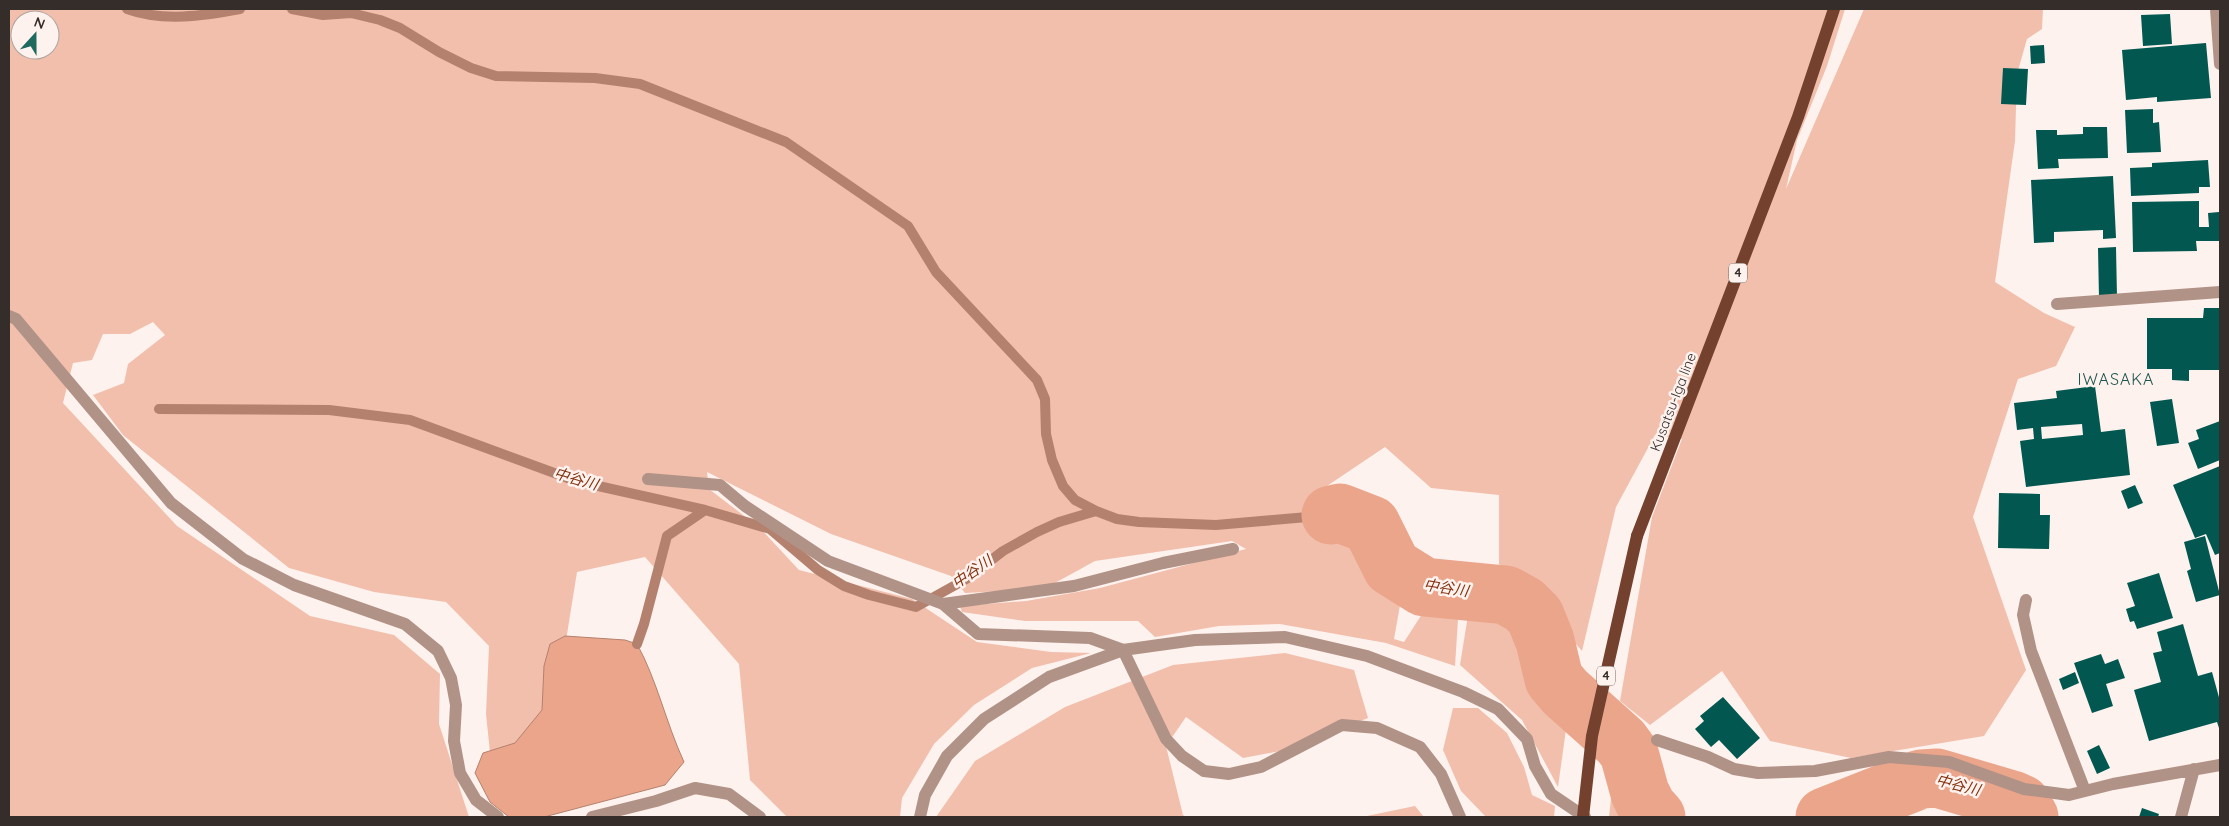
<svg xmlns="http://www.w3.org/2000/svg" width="2229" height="826" font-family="Quicksand,'Noto Sans JP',sans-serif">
<rect width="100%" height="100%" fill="#fef2ee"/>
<path fill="#f2bfac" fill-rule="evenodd" d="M9,9H1845L1827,66L1797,140L1786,189L1864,9H2043L2042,29L2027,39L2017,74L2015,141L1995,282L2044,313L2075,327L2056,366L2018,379L1973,517L2026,670L1984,736L1851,758L1770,741L1722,671L1650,725L1620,701L1652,517L1682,439L1655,435L1616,507L1582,651L1539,601L1499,564V495L1431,488L1385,447L1318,492L1373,531L1367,553L1405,577L1394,639L1404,642L1435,594L1459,604L1455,666L1386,643L1280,624L1219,626L1155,637L1138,621H1025L962,612L960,606L1026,601L1100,588L1246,549L1232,541L1095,561L1044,589L965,593L951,576L831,534L707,472L709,489L760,528L799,570L912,599L977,642L1051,652L1091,653L1032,668L974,705L934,744L902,798L900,817H787L750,780L739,664L645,557L577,572L551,734L491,762L486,714L489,646L446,602L374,592L289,568L123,435L93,395L124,383L128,364L165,335L153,322L130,334H103L92,360L73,363L63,403L177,526L310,616L394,635L440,674L439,724L469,817H9ZM20,20H50V50H20Z
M1469,609L1495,619L1535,645L1544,675L1568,715L1558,787L1522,720L1460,665Z
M1285,653L1354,670L1368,718L1286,750L1243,758L1186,717L1166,746L1183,815L1186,817H936L975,761L1065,707L1173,665Z
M1453,708H1478L1507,733L1524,767L1532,795L1555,806L1554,817H1486L1461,791L1443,750Z
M1615,762L1677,817H1609Z
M1415,806L1424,817H1362Z"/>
<path fill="#eba58b" stroke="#b4816e" d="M565,636L625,640L637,644C657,680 666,723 684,762L665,785L544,817H509L490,802L475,773L483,753L515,743L542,710L544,666L550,644Z"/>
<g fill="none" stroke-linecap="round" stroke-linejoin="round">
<path stroke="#b4816e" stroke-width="10" d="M127,9C163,22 203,16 240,9
M292,9L323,15L351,13L380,20L400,28L439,52L471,68L496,76L595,78L640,84L786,142L908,226L936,272L1037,380L1045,399L1046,434L1052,460L1063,486L1075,500L1096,511
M159,409L329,410L410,420L576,481L705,510L770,529L818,570L844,586L869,595L916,607L968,578L1003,551L1037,532L1059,522L1096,511L1117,519L1139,522L1216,525L1331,515
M637,644L644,624L667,536L705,510"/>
<path stroke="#eba58b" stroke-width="59" d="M1331,515L1340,513L1371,525L1392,567L1424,587L1506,595L1524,605L1535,616L1545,641L1554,679L1565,692L1621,742L1629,753L1640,793L1647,807L1656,817
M1825,817L1921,779L1937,778L2012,800L2021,804L2029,817"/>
</g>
<path fill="#025850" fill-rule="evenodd" d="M2170,14L2172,44L2143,46L2141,15Z
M2206,43L2211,98L2157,102V97L2126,100L2122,50Z
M2044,45L2045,63L2031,64L2030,46Z
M2003,68L2028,69L2026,105L2001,104Z
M2153,109V123L2159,122L2161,152L2127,153L2125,110Z
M2083,127H2107L2108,158L2058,159L2059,168L2038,169L2036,130H2057V135L2083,134Z
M2208,160L2210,187H2199V193L2131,196L2130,168L2152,167V163Z
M2113,176L2116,238L2103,239V230L2054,232V242L2034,243L2031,180Z
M2199,201V227H2209L2208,213L2219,212L2220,241H2196L2197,251L2133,252L2132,202Z
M2116,247L2117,297L2099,298L2098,248Z
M2204,308H2220V370H2189V381L2172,380V369H2147V318H2203Z
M2095,386L2101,432L2125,429L2130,475L2026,487L2020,441L2034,439L2033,428L2017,430L2014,403L2057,398L2056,391ZM2082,424L2083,435L2042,439L2041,427Z
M2172,399L2179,443L2157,446L2150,402Z
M2220,421V460L2198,469L2188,443L2199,439L2196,430Z
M2220,466V553L2215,555L2206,534L2195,538L2173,485Z
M2135,485L2143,503L2128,509L2121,491Z
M1999,493L2040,494V515H2050L2049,549L1998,548Z
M2205,536L2220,595L2196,602L2187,571L2191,569L2184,542Z
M2159,573L2173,618L2137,629L2134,621L2130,622L2126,609L2135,606L2127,583Z
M2183,624L2198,676L2212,672L2220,701V731L2217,722L2149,741L2134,690L2161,682L2153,653L2162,651L2157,632Z
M2101,654L2105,664L2118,659L2125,678L2106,684L2113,706L2092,713L2074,663Z
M2075,672L2079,683L2063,690L2059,679Z
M1723,697L1760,738L1737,759L1719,740L1711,747L1695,729L1704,721L1700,716Z
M2099,745L2110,768L2097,774L2087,751Z
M2142,808L2159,814L2158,817H2139Z"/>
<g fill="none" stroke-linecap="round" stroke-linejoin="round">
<path stroke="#b19287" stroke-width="12" d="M2216,9L2220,64
M2057,304L2220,292
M9,316L16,319L171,503L243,559L294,585L405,624L438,651L451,678L456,705L454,741L460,773L476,800L498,817
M648,479L720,485L745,506L828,561L943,604L978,634L1090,638L1123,650L1166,739L1182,756L1204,771L1229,774L1261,767L1342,725L1377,728L1420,747L1441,774L1460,817
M2026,600L2023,615L2031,651L2085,791
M943,604L1074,586L1163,563L1233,549
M1657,740L1708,757L1734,769L1758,773L1815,771L1889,757L1949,762L2024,789L2069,795L2113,784L2220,765
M592,817L656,801L695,788L729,794L760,817
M920,817L925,795L947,756L984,719L1049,677L1123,650L1195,640L1285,637L1367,656L1463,692L1498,709L1527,739L1535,766L1551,794L1585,817
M2181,817L2194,769"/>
<path stroke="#74412e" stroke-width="12" d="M1637,536L1798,117L1834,9"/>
<path stroke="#74412e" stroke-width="12" d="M1583,817L1592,736L1637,536"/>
</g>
<g text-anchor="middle" stroke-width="5" stroke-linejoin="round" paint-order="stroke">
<g fill="#fef2ee" stroke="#716865" stroke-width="1">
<rect x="1729" y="263.5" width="18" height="19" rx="4"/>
<rect x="1597" y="666.5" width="18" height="19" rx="4"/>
</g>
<g font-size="12" font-weight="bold" fill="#342d2a">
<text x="1738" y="277">4</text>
<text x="1606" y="680">4</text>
</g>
<g font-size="14" fill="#342d2a" stroke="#fef2ee">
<text transform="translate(1673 402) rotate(-69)" y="5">Kusatsu-Iga line</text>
</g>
<g font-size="15" font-style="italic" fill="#83320f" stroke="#fef2ee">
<text transform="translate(576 479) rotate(16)" y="5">中谷川</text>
<text transform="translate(972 572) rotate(-35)" y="5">中谷川</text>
<text transform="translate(1446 588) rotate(9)" y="5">中谷川</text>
<text transform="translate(1958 785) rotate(14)" y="5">中谷川</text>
</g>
<g font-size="16" letter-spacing="1" fill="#1d564f" stroke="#fef2ee">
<text x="2116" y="385">IWASAKA</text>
</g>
</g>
<rect width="2229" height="826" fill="none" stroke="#342d2a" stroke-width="20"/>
<g transform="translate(35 35) rotate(21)"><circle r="24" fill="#fef2ee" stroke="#ada3a0"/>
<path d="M0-4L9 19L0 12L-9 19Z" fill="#206960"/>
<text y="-8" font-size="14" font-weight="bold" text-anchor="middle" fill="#342d2a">N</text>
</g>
</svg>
